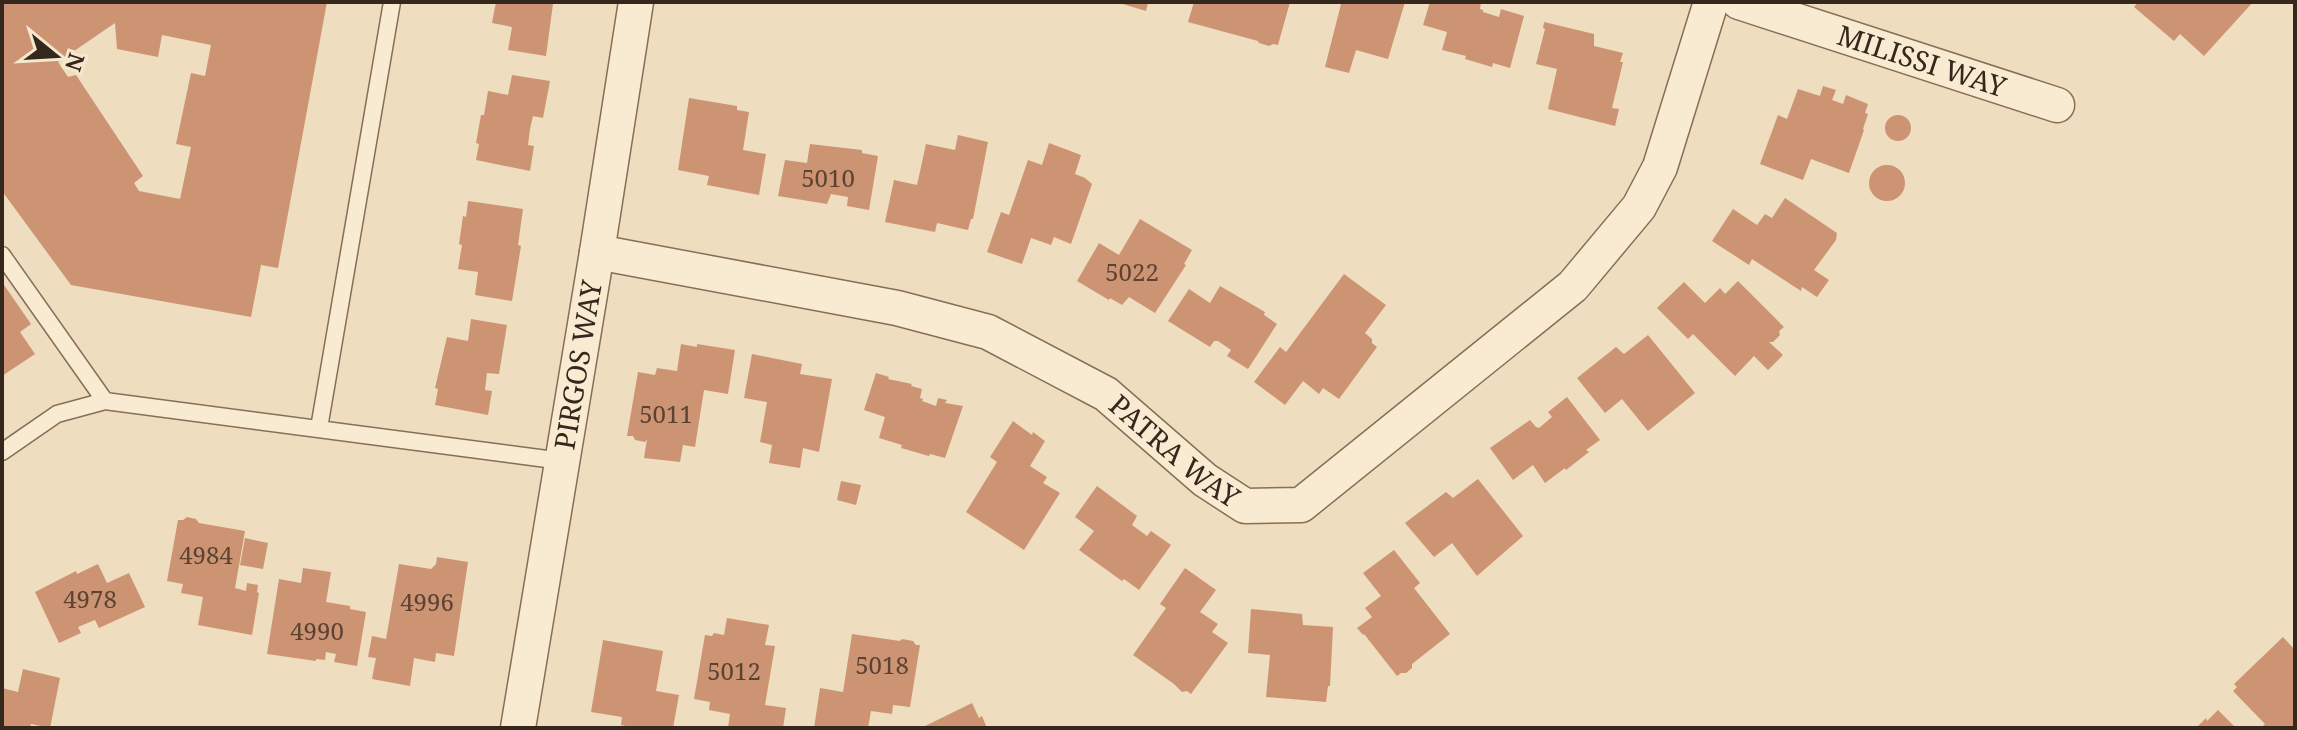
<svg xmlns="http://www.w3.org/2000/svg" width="2297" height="730" font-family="'Noto Serif',serif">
<rect width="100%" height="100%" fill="#eeddbf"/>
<path fill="#cd9474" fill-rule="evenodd" d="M2,2H327L278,268L261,265L251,317L71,285L2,191ZM115,23L117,49L158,57L162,35L211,45L205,76L191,73L176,144L191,147L180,199L139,191L134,183L143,176L76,75L68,77L58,62Z
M496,2H543L553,4L546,56L508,50L512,27L492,23Z
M1116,2H1148L1146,11Z
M1194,2H1290L1278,45L1273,44L1269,46L1259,43L1258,41L1188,22Z
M1335,2H1405L1388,59L1356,50L1349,73L1325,67L1341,4Z
M1430,2H1481L1480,9L1483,10V12L1499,17L1501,9L1524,16L1510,68L1493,63L1492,67L1465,59L1466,56L1442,50L1447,32L1423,25Z
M2138,2H2253L2204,56L2180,34L2174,41L2134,7Z
M1544,22L1594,34V46L1623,53L1620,62H1623L1612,108L1619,109L1615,126L1548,109L1557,69L1536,64L1545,29L1543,28Z
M512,75L550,81L543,118L533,116L530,129L528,145L534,146L530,171L476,160L479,144L476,143L481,115H484L488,91L508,95Z
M1823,86L1836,90L1832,100L1843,104L1846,95L1868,104L1865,113L1868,114L1863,129L1864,130L1849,173L1811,159L1803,180L1760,164L1778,115L1787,119L1798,89L1820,96Z
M689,98L737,106V110L749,112L743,150L766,154L759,195L707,185L709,176L678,170Z
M1885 128a13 13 0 1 1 26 0a13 13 0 1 1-26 0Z
M958,135L988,142L973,219H971L968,230L937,223L935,232L885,222L894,180L917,185L926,144L955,150Z
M1049,143L1081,155L1075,174L1085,178L1092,184L1071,244L1054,237L1051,245L1031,238L1022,264L987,252L1001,212L1009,215L1028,160L1042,165Z
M810,144L862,150V153L878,156L869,210L847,206L848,197L831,194L827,204L778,196L785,160L807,163Z
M1869 183a18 18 0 1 1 36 0a18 18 0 1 1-36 0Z
M1785,198L1837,233L1836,240L1814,270L1829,280L1817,297L1802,287L1801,291L1752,259L1749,265L1712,241L1733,209L1757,225L1765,214L1772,218Z
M468,201L523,209L518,245L521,246L512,301L475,295L478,272L458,269L462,245L459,244L463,216L466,217Z
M1140,219L1192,250L1184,264L1186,265L1155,313L1129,297L1122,305L1110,298L1109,300L1077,281L1099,243L1119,255Z
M1344,274L1386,305L1365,333L1372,339V343L1377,347L1339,399L1323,388L1319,394L1303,381L1285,405L1254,382L1280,347L1286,352Z
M1738,281L1784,327L1779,331L1780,335L1773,342H1769L1783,355L1768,370L1754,356L1735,376L1693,334L1688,339L1657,308L1684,282L1705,303L1720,288L1725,294Z
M2,282L31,324L20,332L35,354L2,376Z
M1220,286L1265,312L1264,315L1277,324L1248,369L1227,356L1231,350L1218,341H1214L1210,347L1168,321L1189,289L1210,303Z
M471,319L507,325L499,374L487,373L485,390L492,391L488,415L435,405L438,389L435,388L447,337L468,341Z
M1648,335L1695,393L1648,431L1622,399L1605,413L1577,378L1616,347L1624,354Z
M681,344L697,347V344L735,350L728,394L704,390L695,447L683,445L680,462L644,458L647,439L645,442L635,440L633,436H627L638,372L655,375L657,368L677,371Z
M752,354L802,364L800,374L832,379L819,452L803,448L800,468L769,463L772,445L760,442L767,402L744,398Z
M876,373L889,377L888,379L912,384L911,386L922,389L920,398L923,399L922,401L936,406L938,398L947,400L945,403L963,406L945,458L930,454L929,456L901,448L902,445L879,438L885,417L864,410Z
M1567,397L1600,440L1586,450L1589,452L1566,470L1565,468L1545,483L1533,465L1513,480L1490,448L1530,420L1536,427L1539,428L1552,417L1548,412Z
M1013,421L1032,435L1033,432L1045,441L1030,466L1047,477L1043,483L1060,493L1024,550L966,512L997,462L990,457Z
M1478,479L1523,536L1477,576L1452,543L1434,557L1405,523L1446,492L1453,498Z
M841,481L861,485L856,505L837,500Z
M1097,486L1137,516L1132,525L1147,536L1151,531L1171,545L1139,590L1124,579L1122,581L1079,550L1094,531L1075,517Z
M187,517L196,519L199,523L245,531L235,588L246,591L247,583L258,585L257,592L259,593L252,635L198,625L203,597L181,593L183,584L167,581L178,520H183Z
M245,538L268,543L263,569L240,565Z
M1394,550L1420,583L1414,588L1450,634L1412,664V668L1406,673H1401L1397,676L1364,634L1363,635L1357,628L1372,617L1365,608L1381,596L1363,573Z
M437,557L468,562L454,656L436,653L435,662L414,658L410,686L372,679L376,658L368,657L372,636L386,639L399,564L431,569L436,564Z
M98,564L107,583L129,573L145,607L99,628L95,620L78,627L81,633L59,643L35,592L76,571L77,574Z
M303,568L331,572L326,602L350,606V609L366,612L357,666L334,662L336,654L326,652L325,660L316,659V661L267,654L279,579L301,583Z
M1185,568L1216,590L1200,612L1218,624L1212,632L1228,643L1191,694L1187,691L1182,692L1174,684L1133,655L1166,608L1160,604Z
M1251,609L1302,614L1303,625L1333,627L1330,686H1328L1326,702L1266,697L1270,655L1248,653Z
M727,618L769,625L765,645L775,646L765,705L786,708L783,728H728L730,714L709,710L710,702L694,699L705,635L712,636L714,633L724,635Z
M852,634L900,641L902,639L913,641L916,645H920L910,707L893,705L892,714L871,711L868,728H814L820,688L843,692Z
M2283,637L2295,650V728H2261L2265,724L2233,691L2237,687L2234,684Z
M603,640L663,651L656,691L679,695L673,728H635L621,725L622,717L591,712Z
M23,669L60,678L50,728L31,724L30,728H2V688L18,692Z
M972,703L979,718L982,716L987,728H921Z
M2218,710L2236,728H2196L2206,718L2207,721Z"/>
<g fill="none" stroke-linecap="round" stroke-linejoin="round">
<g stroke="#866e57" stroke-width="19">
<path id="lane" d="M2,255L105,401L57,414L2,452
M105,401L562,461
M319,428L392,2"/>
</g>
<g stroke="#866e57" stroke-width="37">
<g id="street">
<path id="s1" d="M1739,2L2057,105"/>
<path id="s2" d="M597,252L897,308L988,332L1106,394L1205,480L1245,506L1301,505L1573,286L1639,207L1660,167L1711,2"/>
<path id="s3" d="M518,728L597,252L636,2"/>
</g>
</g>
<use href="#lane" stroke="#f9ebd2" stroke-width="16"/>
<use href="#street" stroke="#f9ebd2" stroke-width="34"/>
</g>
<g text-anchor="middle" stroke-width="6" stroke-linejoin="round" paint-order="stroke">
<g font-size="24" fill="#5c4232">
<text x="828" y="187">5010</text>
<text x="1132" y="281">5022</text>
<text x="666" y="423">5011</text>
<text x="206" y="564">4984</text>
<text x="90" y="608">4978</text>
<text x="427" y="611">4996</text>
<text x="317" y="640">4990</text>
<text x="882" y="674">5018</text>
<text x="734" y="680">5012</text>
</g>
<g font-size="28" fill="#36271c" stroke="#f5e8ce">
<text dy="10" stroke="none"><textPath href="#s1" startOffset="192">MILISSI WAY</textPath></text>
<text dy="10" stroke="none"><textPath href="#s3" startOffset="368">PIRGOS WAY</textPath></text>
<text dy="10" stroke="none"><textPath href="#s2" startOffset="622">PATRA WAY</textPath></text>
</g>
</g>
<rect width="2297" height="730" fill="none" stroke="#36271c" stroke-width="8"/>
<g transform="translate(56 56) rotate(108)" stroke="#f5e8ce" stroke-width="6" paint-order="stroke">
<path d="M0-6L14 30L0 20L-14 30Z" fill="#36271c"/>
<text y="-12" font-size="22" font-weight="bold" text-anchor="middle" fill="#36271c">N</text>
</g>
</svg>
